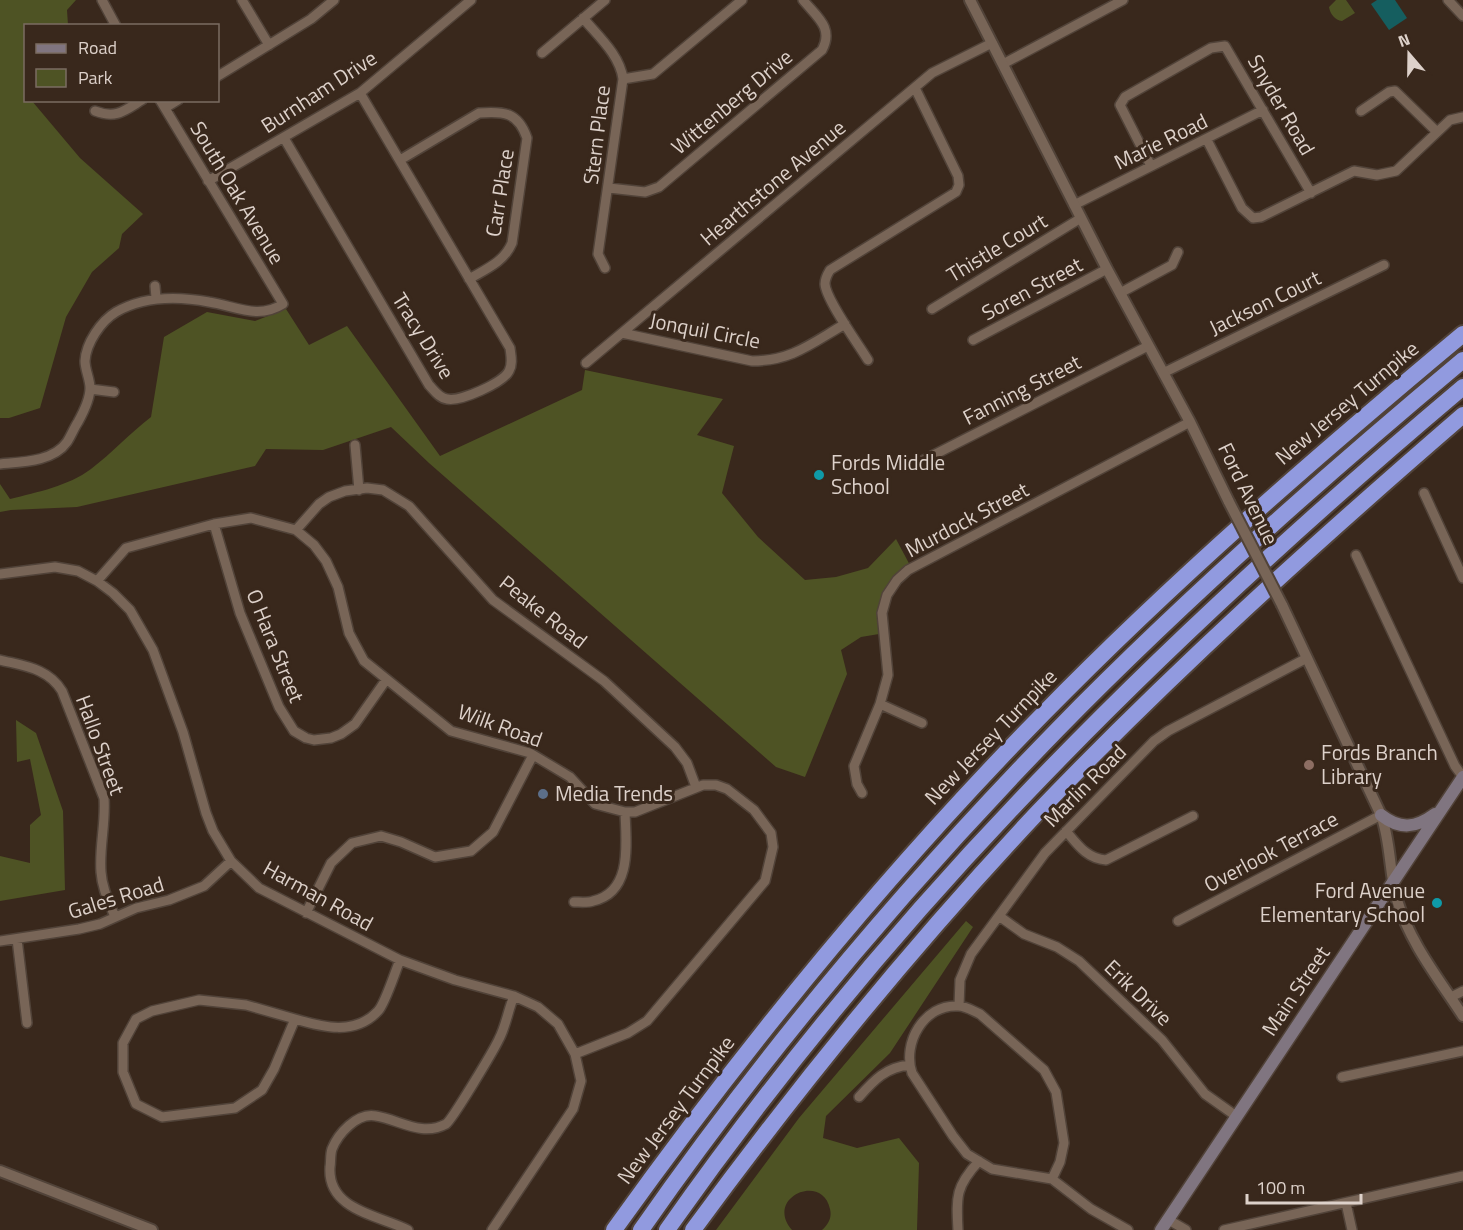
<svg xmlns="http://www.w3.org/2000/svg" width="1463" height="1230" font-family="'Titillium Web',sans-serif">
<rect width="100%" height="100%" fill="#39281c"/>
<path fill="#4e5324" d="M0,0H76L67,10L68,25L26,26V100L32,101L80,158L143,214L122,234L119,248L92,272L66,317L40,408L9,418H0Z
M1336,0H1346L1355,13L1342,21C1335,20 1330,14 1329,7Z
M286,309L309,345L347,326L440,456L582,390L585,370L723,399L697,435L734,446L722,493L758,537L805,580L836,577L868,568L896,539L912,569L885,601V633L861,637L841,650L847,674L805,777L776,767L429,463L391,427L323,450L266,449L255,466L77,507L11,510L0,512V484L10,499C38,492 68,486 91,469C112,453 130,433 151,417L164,337L207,312L255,321Z
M16,720L36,733L63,811L65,890L0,901V856L30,863V825L41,815L30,759L17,762Z
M966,921L973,927L890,1053L826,1116L823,1138L857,1148L899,1138L919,1163L917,1230H822C829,1224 832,1217 830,1209C822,1172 764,1198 792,1230H716L799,1118Z"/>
<path fill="#155e5f" d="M1377,0H1395L1407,18L1389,30L1371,4Z"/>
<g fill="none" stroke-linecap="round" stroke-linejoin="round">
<g stroke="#514339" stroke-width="12">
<path id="minor" d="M102,0L116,26
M242,0L269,45
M1448,0L1463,16
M583,18C598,36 620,55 623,79L598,254L605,268
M542,53L605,0
M1003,64L1123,0
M218,76L311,19L334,0
M623,79L653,74L742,0
M165,108L178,100
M95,111C116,119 124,111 142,100
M1361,111L1389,92L1395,91L1436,131
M284,138L429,385C434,390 439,398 447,399C460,402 503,383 509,371C513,364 511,356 510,348L360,93
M1207,140L1242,208L1253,218L1261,217L1354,171L1377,175L1396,171L1450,120L1463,117
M400,160L479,113C504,111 518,112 527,138L512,243C504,262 486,269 469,279
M1151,166L1120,105L1125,97L1211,48L1225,46L1311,193
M208,181L360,93L471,0
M609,188L645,192L659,187L822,50C834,28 817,17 803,0
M1074,205L1263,110
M155,286L156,298
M1120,293L1172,265L1178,252
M932,309L1081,218
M622,333L752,361C792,361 812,343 845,324
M973,340L1107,269
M868,360C859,345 826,300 825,284C825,278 827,275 830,270L956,192L959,185L958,176L915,88
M586,363L932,73L992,43
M1163,373L1384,265
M90,389L114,392
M355,445L359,490
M0,464C21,462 53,462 67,442C71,436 74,428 78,422C83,413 90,398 90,388C90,379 85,370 85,361C86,343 101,321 116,312C144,296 177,296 209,302C235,306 258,320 283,304L160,100
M912,466L1148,346
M1424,493L1463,578
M214,524L240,613L279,707L294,731L306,738L314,740L331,738L341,734L355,724L386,680
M296,530L319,504L329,497L345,491L367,488L383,490L409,506L493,600L604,681L675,747L687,763L696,787
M1356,555L1455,766L1463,777
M0,574L55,567L78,571L97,581L113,593L130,610L153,650L183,732L206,813L213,831L231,861L259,888L400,960L455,980L514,996L538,1007L558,1024L575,1054L581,1081L573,1109L492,1230
M97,581L126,548L214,524L251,518L296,530L314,545L326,561L338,587L349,633L364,661L451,731L530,753L570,777L595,804L625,812H635L703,785H716L727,789L754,810L771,833L773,847L765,881L647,1021L628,1033L575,1054
M0,660C24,666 48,668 62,691L104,798C106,823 99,847 101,872C102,888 109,902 115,917
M880,704L922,723
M862,793L857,784L854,766L880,704L888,675L882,613L887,595L897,580L908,570L1190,422
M1066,831C1077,844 1087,859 1106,860L1193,816
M574,902C580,902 588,903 593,901C633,892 626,843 625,812
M306,913L331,863L352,843L381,836L401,842L435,857L471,851L493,832L533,755
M999,916L1024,934L1057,947L1079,961L1162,1040L1205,1094L1236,1116
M1178,921L1381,815
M17,939L27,1023
M0,941L79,929L100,924L136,908L169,900L204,886L231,861
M1451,997L1463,991
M199,1000L246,1005L295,1019L274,1069L262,1090L235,1108L162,1117L136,1104L123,1072V1043L136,1019L152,1011Z
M959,1006L960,980L971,954L1045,853L1154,741L1168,731L1307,658
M295,1019C322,1027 355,1036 378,1011C385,1004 395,972 400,960
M1342,1077L1463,1051
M859,1097C874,1080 886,1067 910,1065
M1052,1179L1060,1162L1064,1143L1056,1092L1044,1070L980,1014C973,1011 966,1006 958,1006C924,1004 902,1043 912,1073L953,1136L967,1154L992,1169L1052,1179L1091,1209L1128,1230
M1346,1203L1352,1230
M1167,1219L1186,1230
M408,1230C378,1215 327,1210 330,1167C331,1162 330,1155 332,1149C338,1134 357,1112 376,1116C400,1120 422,1137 446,1124C452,1120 494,1050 499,1039C506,1026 508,1010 514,996
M958,1230C956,1196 956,1186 979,1161
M1224,1230L1463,1176"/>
</g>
<g stroke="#514339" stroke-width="14">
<path id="tertiary" d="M970,0L1107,269L1190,422L1229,502
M1282,605L1381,815C1391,842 1389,872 1397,900C1410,943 1439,979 1463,1016
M0,1171L152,1230"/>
</g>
<g stroke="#514339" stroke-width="15">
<path id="secondary" d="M1381,815C1400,830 1416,828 1435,814
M1161,1230L1463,777"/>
</g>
<g stroke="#514339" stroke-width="20">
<path id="motorway" d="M614,1230C744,1048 886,874 1043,714C1175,579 1318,455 1463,334
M641,1230C765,1052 906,885 1057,730C1185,599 1323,477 1463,360
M667,1230C774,1078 894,932 1023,797C1161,652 1310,516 1463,387
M693,1230C800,1084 914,944 1038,812C1172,672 1316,542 1463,415"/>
</g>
<use href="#minor" stroke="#786557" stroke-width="9"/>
<use href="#tertiary" stroke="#786557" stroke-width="10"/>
<use href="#secondary" stroke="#807580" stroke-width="12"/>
<use href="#motorway" stroke="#919adf" stroke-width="16"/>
<g stroke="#514339" stroke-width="14" stroke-linecap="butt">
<path id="tertiary-bridge" d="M1229,502L1282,605"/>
</g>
<use href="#tertiary-bridge" stroke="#786557" stroke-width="10"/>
</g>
<g fill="#0f9aa8" stroke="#39281c" stroke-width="2">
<circle cx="819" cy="475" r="6"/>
<circle cx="1437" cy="903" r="6"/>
</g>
<circle fill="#8d6e63" stroke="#39281c" stroke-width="2" cx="1309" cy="765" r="6"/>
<circle fill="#5c6f8a" stroke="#39281c" stroke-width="2" cx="543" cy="794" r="6"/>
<g text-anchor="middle" stroke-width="6" stroke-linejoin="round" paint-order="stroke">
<g font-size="21" fill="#ddd1ca" stroke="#39281c">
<text transform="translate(319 92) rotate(-33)" y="7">Burnham Drive</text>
<text transform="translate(732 102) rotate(-40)" y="7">Wittenberg Drive</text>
<text transform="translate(1281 105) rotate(60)" y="7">Snyder Road</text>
<text transform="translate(597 135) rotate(-83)" y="7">Stern Place</text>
<text transform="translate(1161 142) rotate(-26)" y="7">Marie Road</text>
<text transform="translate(773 183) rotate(-40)" y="7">Hearthstone Avenue</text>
<text transform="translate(237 193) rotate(59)" y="7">South Oak Avenue</text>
<text transform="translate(500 193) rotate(-81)" y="7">Carr Place</text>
<text transform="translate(997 248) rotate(-31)" y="7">Thistle Court</text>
<text transform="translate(1032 289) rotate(-28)" y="7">Soren Street</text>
<text transform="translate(1265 303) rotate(-26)" y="7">Jackson Court</text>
<text transform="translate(705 331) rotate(11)" y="7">Jonquil Circle</text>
<text transform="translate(423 336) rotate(58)" y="7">Tracy Drive</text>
<text transform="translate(1022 390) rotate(-27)" y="7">Fanning Street</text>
<text transform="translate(1347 403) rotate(-40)" y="7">New Jersey Turnpike</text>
<text transform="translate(1248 494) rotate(64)" y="7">Ford Avenue</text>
<text transform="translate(967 520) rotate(-28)" y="7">Murdock Street</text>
<text transform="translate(543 612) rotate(38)" y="7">Peake Road</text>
<text transform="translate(275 646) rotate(68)" y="7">O Hara Street</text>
<text transform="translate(500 726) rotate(20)" y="7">Wilk Road</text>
<text transform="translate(991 737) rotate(-46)" y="7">New Jersey Turnpike</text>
<text transform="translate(100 745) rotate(70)" y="7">Hallo Street</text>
<text transform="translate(1085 786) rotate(-45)" y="7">Marlin Road</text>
<text transform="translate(1271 852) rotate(-28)" y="7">Overlook Terrace</text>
<text transform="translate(318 896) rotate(29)" y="7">Harman Road</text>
<text transform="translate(116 898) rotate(-17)" y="7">Gales Road</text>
<text transform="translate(1296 991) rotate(-56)" y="7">Main Street</text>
<text transform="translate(1138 993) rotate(44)" y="7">Erik Drive</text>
<text transform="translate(676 1110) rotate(-53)" y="7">New Jersey Turnpike</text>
</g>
<g font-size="21" fill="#ddd1ca" stroke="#39281c" text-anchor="start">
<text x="831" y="470">Fords Middle<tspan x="831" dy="24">School</tspan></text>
<text x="1321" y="760">Fords Branch<tspan x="1321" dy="24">Library</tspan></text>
<text x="555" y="801">Media Trends</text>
<text x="1425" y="898" text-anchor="end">Ford Avenue<tspan x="1425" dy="24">Elementary School</tspan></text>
</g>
</g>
<rect x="24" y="24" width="195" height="78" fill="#39281c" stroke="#7b6c62" stroke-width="1.5"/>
<rect x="36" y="44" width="30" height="9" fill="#807580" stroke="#7b6c62" stroke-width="1.5"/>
<text x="78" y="54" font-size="18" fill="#ddd1ca">Road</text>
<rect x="36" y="69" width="30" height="18" fill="#4e5324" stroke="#7b6c62" stroke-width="1.5"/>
<text x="78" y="84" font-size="18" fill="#ddd1ca">Park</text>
<g transform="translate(1409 54) rotate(340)" stroke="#39281c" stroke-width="4.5" paint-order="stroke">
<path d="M0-4.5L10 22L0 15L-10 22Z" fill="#ddd1ca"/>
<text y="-9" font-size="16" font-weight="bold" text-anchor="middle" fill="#ddd1ca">N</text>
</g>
<path d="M1247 1194v9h114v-9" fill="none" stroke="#ddd1ca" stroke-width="3"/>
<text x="1256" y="1194" font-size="18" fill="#ddd1ca" stroke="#39281c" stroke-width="4.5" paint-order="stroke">100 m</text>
</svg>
